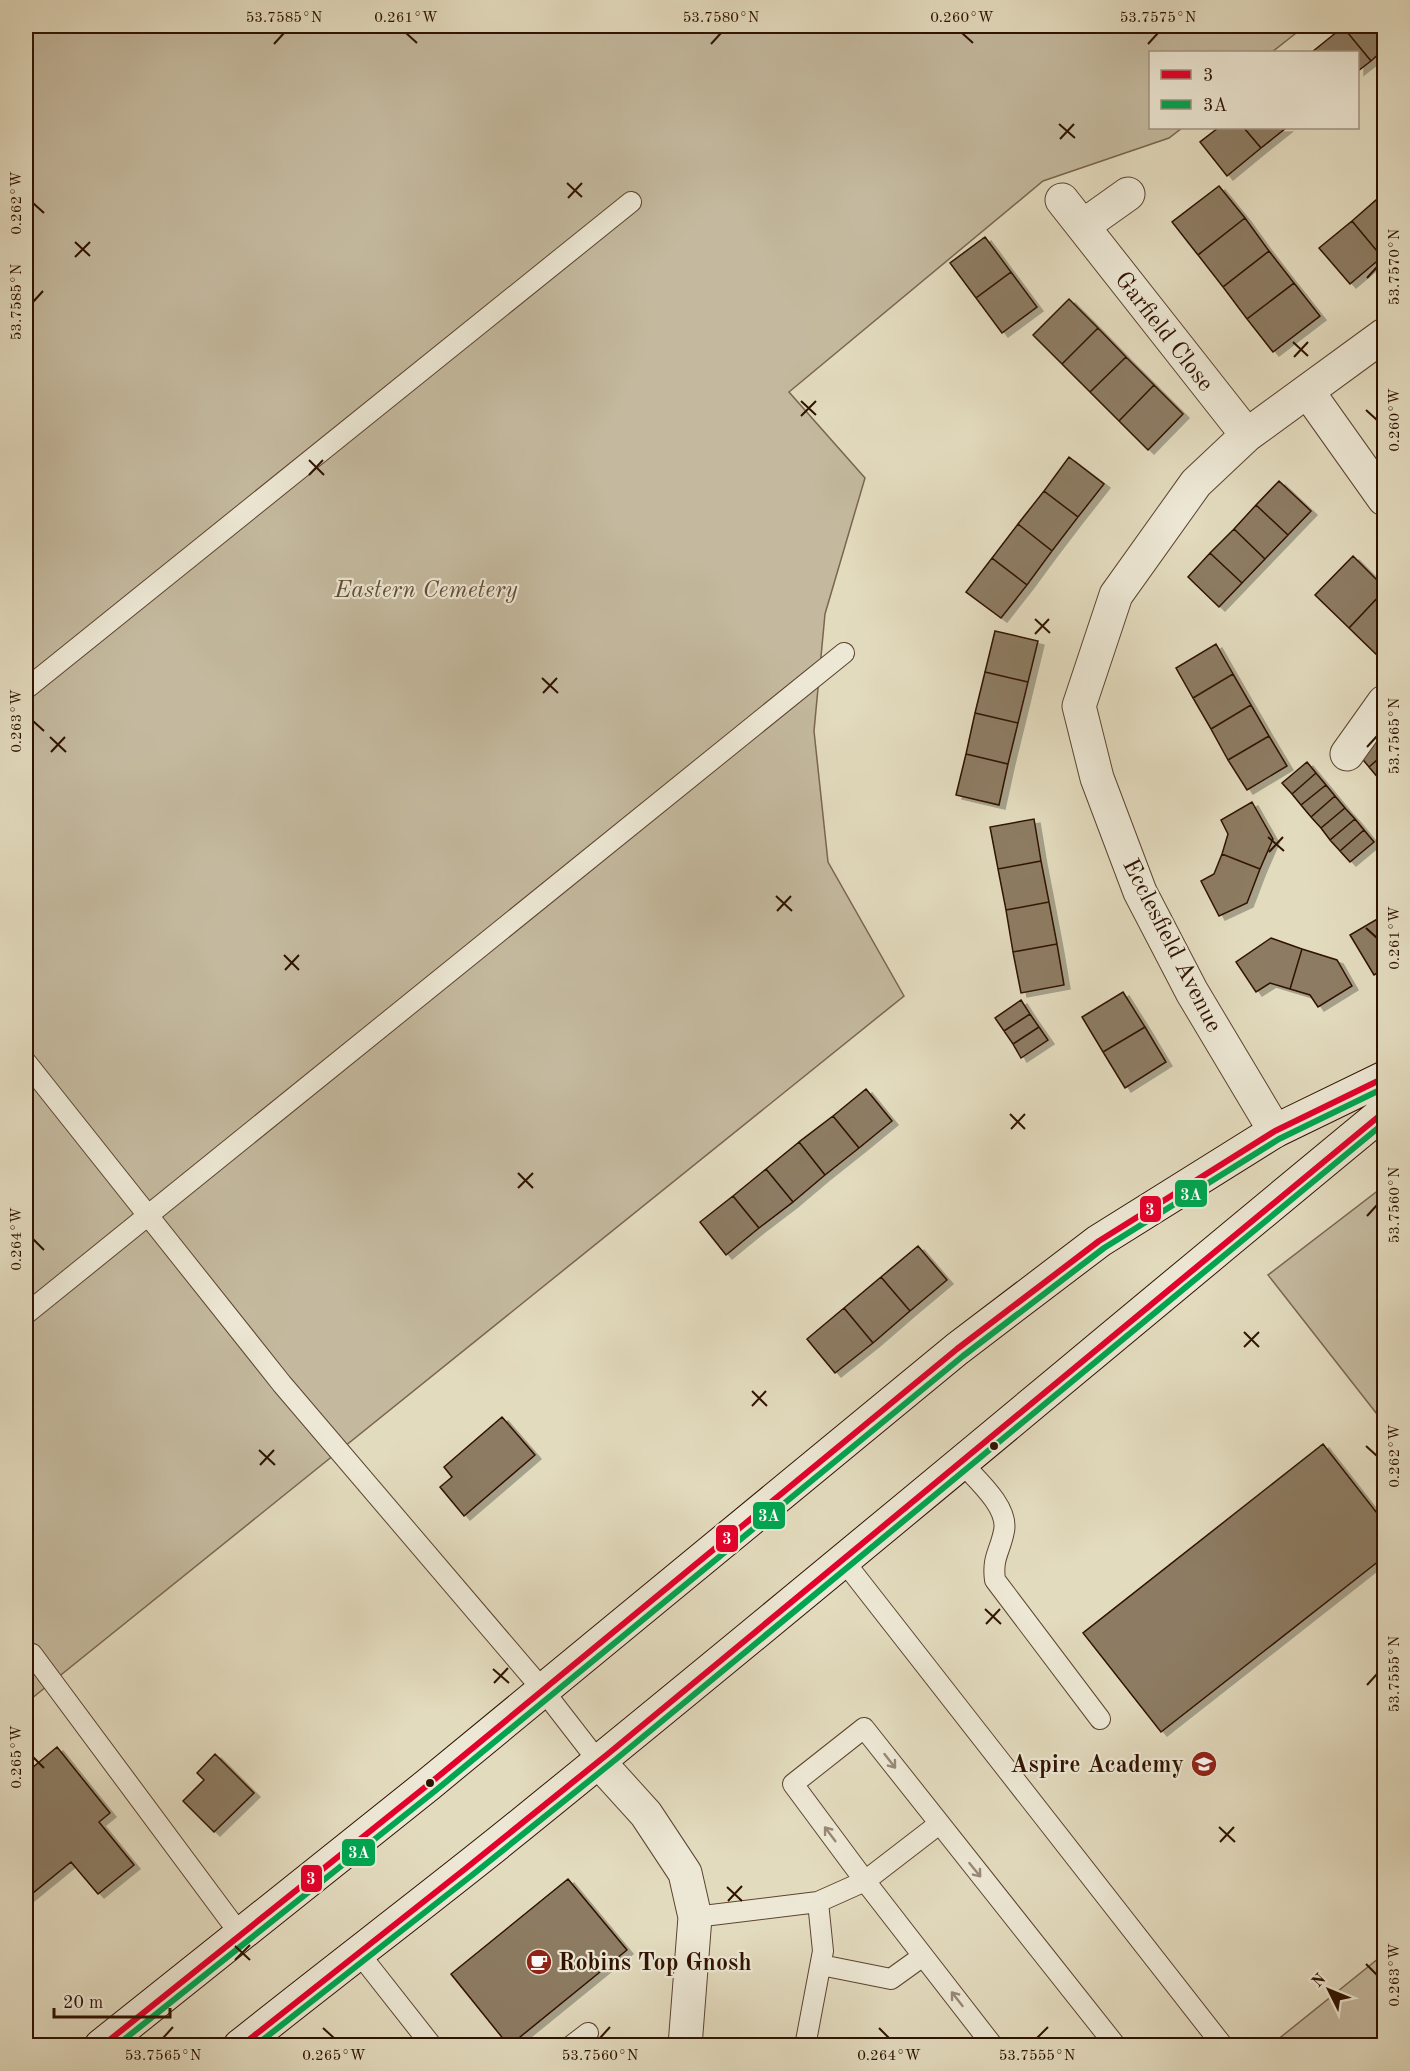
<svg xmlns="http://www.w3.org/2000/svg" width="1410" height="2071" font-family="'Old Standard TT',serif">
<defs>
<filter id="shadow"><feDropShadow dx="6" dy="4" stdDeviation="0" flood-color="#0004"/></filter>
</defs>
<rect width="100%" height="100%" fill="#e3dbbe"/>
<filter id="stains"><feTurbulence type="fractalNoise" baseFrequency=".00333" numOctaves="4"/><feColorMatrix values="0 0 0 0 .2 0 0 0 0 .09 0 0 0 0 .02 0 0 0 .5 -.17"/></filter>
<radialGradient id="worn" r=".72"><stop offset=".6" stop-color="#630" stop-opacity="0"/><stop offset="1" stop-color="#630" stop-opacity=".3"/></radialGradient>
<path fill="#c4b99e" stroke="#7a664f" stroke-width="1.5" d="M26,26H1305L1272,52H1150V128H1182L1169,138L1043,181L789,392L865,478L825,614L814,731L828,862L904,996L26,1703Z
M1384,1186V1423L1268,1275Z
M1384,1954V2045H1271Z"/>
<path fill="#8d7b63" stroke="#2f1200" stroke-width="1.5" filter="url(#shadow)" d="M1344,26H1384V49L1371,61L1343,27Z
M1343,27L1371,61L1358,71V52H1312Z
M1218,128H1244L1261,148L1227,176L1200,142Z
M1244,128H1286L1261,148Z
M1219,186L1245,218L1198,255L1172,222Z
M1384,193V254L1382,257L1352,221Z
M1245,218L1269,251L1223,287L1198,255Z
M1352,221L1382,257L1350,284L1319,248Z
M985,237L1011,272L976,298L950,263Z
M1269,251L1294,283L1247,319L1223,287Z
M1011,272L1037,307L1002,333L976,298Z
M1294,283L1320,316L1273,352L1247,319Z
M1069,299L1098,328L1062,364L1033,335Z
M1098,328L1126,357L1090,392L1062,364Z
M1126,357L1154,385L1119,421L1090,392Z
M1154,385L1183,414L1148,450L1119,421Z
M1069,457L1104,484L1078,517L1044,491Z
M1279,481L1311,511L1288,535L1256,505Z
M1044,491L1078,517L1052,551L1018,524Z
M1256,505L1288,535L1265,559L1234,529Z
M1018,524L1052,551L1027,585L992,558Z
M1234,529L1265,559L1242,583L1210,553Z
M1210,553L1242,583L1219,607L1188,577Z
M1353,556L1384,587V591L1349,628L1315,595Z
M992,558L1027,585L1001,618L966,592Z
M1384,591V658L1382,660L1349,628Z
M995,631L1038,641L1028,682L985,672Z
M1216,644L1233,674L1193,698L1176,668Z
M985,672L1028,682L1018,723L975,713Z
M1233,674L1251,705L1211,729L1193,698Z
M1251,705L1269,736L1228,760L1211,729Z
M975,713L1018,723L1008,764L966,754Z
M1269,736L1287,766L1247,790L1228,760Z
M1380,738L1384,744V754L1369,767L1359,755Z
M966,754L1008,764L999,805L956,795Z
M1384,754V774L1379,779L1369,767Z
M1307,762L1316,773L1292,794L1282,783Z
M1316,773L1326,785L1301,805L1292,794Z
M1326,785L1335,796L1311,817L1301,805Z
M1335,796L1345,808L1321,828L1311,817Z
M1252,802L1273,839L1260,869L1222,854L1228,834L1221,820Z
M1345,808L1355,819L1330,840L1321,828Z
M1034,819L1041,861L998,869L990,827Z
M1355,819L1364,830L1340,851L1330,840Z
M1364,830L1374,842L1350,862L1340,851Z
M1222,854L1260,869L1247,903L1219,916L1201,881L1214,874Z
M1041,861L1049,902L1006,910L998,869Z
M1049,902L1057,944L1013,952L1006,910Z
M1384,915V969L1374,975L1350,935Z
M1271,938L1302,949L1290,989L1270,983L1256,992L1236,962Z
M1057,944L1064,985L1021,993L1013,952Z
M1302,949L1337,960L1352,986L1318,1007L1310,995L1290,989Z
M1123,992L1145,1027L1103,1052L1082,1017Z
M1021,1000L1030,1014L1004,1031L995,1018Z
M1030,1014L1039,1027L1013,1044L1004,1031Z
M1039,1027L1048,1040L1021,1058L1013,1044Z
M1145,1027L1166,1062L1125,1088L1103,1052Z
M866,1089L892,1121L859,1148L833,1116Z
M833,1116L859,1148L825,1175L799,1142Z
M799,1142L825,1175L793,1202L766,1169Z
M766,1169L793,1202L759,1228L733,1196Z
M733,1196L759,1228L726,1255L700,1222Z
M918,1246L947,1280L910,1311L881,1277Z
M881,1277L910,1311L873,1343L844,1308Z
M844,1308L873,1343L835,1373L807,1339Z
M502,1417L535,1455L464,1516L440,1487L452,1477L444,1467Z
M1323,1444L1384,1522V1557L1161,1732L1083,1633Z
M57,1747L110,1813L99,1822L134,1865L98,1894L71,1862L28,1897L26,1893V1773Z
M215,1754L254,1793L214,1832L183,1801L204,1780L197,1773Z
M568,1879L627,1950L509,2046L451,1974Z"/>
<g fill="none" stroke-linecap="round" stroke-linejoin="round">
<g stroke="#5c4430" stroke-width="22">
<path id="lane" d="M26,689L631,202
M26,1062L282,1384L543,1690L598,1761
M26,1314L844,653
M961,1462C976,1479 1009,1507 1004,1531C1000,1552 992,1557 995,1580L1100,1719
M843,1560L1223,2046
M32,1654L240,1934
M695,1917L818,1902L865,1881L939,1824
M358,1952L432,2046
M821,1965L891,1979L923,1956
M806,2041L823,1951L818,1902
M571,2046L588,2033
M993,2046L865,1881L793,1784L864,1728L1116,2046"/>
</g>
<g stroke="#5c4430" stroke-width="35">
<path id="street" d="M1062,200L1247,435
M1083,226L1128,194
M1308,392L1384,499
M1347,754L1384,702
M1275,1131L1192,992L1140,892L1097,778L1079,706L1116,595L1196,483L1247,435L1384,335
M598,1761L646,1814L685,1873L695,1917L685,2046"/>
</g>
<g stroke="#2f1200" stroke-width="35">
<path id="secondary" d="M101,2046L429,1784L957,1349L1099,1241L1275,1131L1384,1078
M240,2046C325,1978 412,1912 497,1844C796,1603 1088,1356 1384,1112"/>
</g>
<use href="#lane" stroke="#ede8d5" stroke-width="20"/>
<use href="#street" stroke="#ede8d5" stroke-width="33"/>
<use href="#secondary" stroke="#ede8d5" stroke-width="33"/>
<g stroke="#ede8d5" stroke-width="10">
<path id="bus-1" d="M102,2046L429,1784L957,1349L1099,1241L1275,1131L1384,1078
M241,2046L465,1869L609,1753L1384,1112"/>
</g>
<g stroke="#ede8d5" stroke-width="10">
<path id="bus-2" d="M116,2046L435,1791L963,1356L1104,1248L1279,1139L1384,1088
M255,2046L471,1876L615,1760L1384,1123"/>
</g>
<use href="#bus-1" stroke="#e4002b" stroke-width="6"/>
<use href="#bus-2" stroke="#00a651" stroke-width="6"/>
</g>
<defs><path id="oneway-shaft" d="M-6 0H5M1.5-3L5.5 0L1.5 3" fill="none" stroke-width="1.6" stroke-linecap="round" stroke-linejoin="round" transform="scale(1.5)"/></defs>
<g stroke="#988875">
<use href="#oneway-shaft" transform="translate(890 1761) rotate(52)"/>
<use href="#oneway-shaft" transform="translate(830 1834) rotate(-127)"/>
<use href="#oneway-shaft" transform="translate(975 1870) rotate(51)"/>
<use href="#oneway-shaft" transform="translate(957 1999) rotate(-128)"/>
</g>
<path fill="none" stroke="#2f1200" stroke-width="2" d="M406,33L417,43M962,33L973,43M274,44L284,33M711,44L721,33M1148,44L1158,33M1059,124L1075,138M1060,139L1074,124M567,183L582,197M568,198L582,183M33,203L44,213M75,242L90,256M75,257L90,242M1367,278L1377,267M33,302L43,291M1293,342L1308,356M1294,357L1308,342M801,401L816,415M1366,410L1377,420M801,416L816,401M309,460L324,475M309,475L323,460M1035,619L1050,633M1035,634L1049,619M542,678L558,693M543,693L557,678M33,721L44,731M50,737L66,752M1367,747L1377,736M51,752L65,737M1268,837L1284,851M1269,852L1283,837M776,896L792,911M777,911L791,896M1366,928L1377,938M284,955L299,970M285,970L299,955M1010,1114L1025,1129M1011,1129L1025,1114M518,1173L533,1188M518,1188L533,1173M1367,1216L1377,1205M33,1239L44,1250M1244,1332L1259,1347M1244,1347L1259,1332M752,1391L767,1406M752,1406L766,1391M1366,1446L1377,1456M259,1450L275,1465M260,1465L274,1450M985,1609L1001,1624M986,1624L1000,1609M493,1669L509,1683M494,1683L508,1668M1367,1685L1377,1674M33,1757L44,1768M1219,1827L1235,1842M1220,1842L1234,1827M727,1887L742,1901M728,1901L742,1886M235,1946L250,1960M235,1960L250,1945M1366,1964L1377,1975M323,2028L334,2038M879,2028L889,2038M163,2038L173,2027M600,2038L610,2027M1037,2038L1048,2027"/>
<defs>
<g id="school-disc" transform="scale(1.35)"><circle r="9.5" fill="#8f2418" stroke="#ede8d5"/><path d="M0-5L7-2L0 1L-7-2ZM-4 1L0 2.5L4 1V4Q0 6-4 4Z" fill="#fff"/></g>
<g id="cafe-disc" transform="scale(1.35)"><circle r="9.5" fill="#8f2418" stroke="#ede8d5"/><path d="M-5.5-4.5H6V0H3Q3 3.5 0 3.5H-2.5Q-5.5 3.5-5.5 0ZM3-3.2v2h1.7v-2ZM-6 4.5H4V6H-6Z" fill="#fff"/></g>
</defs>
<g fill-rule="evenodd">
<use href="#school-disc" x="1204" y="1764"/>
<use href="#cafe-disc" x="539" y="1962"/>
</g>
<g fill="#2f1200" stroke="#ede8d5" stroke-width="2">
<circle cx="994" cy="1446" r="5"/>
<circle cx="430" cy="1783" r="5"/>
</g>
<g text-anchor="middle" stroke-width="4.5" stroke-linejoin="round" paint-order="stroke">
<g font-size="24" fill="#2f1200" stroke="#ede8d5">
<text transform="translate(1165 331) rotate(52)" y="8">Garfield Close</text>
<text transform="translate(1173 945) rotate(63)" y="8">Ecclesfield Avenue</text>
</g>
<g font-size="24" font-style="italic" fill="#634c37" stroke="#ede8d5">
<text x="426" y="597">Eastern Cemetery</text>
</g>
<g font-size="24" font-weight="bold" fill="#2f1200" stroke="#ede8d5" text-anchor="end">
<text x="1184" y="1772">Aspire Academy</text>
<text x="558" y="1970" text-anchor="start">Robins Top Gnosh</text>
</g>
</g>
<g stroke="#ede8d5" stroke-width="2">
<rect x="1174" y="1179" width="34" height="29" rx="6" fill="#00a651"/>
<rect x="1139" y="1195" width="23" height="28" rx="6" fill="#e4002b"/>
<rect x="752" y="1501" width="34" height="29" rx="6" fill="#00a651"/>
<rect x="715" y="1524" width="24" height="29" rx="6" fill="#e4002b"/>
<rect x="341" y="1838" width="35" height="29" rx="6" fill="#00a651"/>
<rect x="300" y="1864" width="23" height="29" rx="6" fill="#e4002b"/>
</g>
<g font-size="16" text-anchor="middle" font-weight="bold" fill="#fff">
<text x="1191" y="1200">3A</text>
<text x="1150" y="1215">3</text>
<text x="769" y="1521">3A</text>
<text x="727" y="1544">3</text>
<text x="359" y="1858">3A</text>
<text x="311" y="1884">3</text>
</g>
<rect width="1410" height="2071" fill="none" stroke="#e3dbbe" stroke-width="66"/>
<rect x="1149" y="51" width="210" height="78" fill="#ede8d5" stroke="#a19280" stroke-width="1.5"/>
<rect x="1161" y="70" width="30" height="9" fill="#e4002b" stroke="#a19280" stroke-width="1.5"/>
<text x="1203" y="81" font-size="18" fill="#2f1200">3</text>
<rect x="1161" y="100" width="30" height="9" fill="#00a651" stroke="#a19280" stroke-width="1.5"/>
<text x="1203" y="111" font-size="18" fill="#2f1200">3A</text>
<g transform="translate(1329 1990) rotate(313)" stroke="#ede8d5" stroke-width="4.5" paint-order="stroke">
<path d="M0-4.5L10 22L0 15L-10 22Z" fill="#2f1200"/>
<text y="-9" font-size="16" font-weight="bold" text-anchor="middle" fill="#2f1200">N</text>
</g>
<path d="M54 2008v9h116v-9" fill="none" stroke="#2f1200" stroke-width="3"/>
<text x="63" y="2008" font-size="18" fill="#2f1200" stroke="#ede8d5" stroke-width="4.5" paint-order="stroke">20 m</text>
<rect x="33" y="33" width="1344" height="2005" fill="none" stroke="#2f1200" stroke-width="2"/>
<g font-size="15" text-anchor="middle" fill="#2f1200">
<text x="284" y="22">53.7585°N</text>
<text x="406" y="22">0.261°W</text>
<text x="721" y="22">53.7580°N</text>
<text x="962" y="22">0.260°W</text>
<text x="1158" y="22">53.7575°N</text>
<text transform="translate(16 203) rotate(-90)" y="5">0.262°W</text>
<text transform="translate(1394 267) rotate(-90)" y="5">53.7570°N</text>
<text transform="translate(16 302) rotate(-90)" y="5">53.7585°N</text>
<text transform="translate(1394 420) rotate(-90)" y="5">0.260°W</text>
<text transform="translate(16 721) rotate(-90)" y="5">0.263°W</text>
<text transform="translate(1394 736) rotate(-90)" y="5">53.7565°N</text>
<text transform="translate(1394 938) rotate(-90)" y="5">0.261°W</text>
<text transform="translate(1394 1205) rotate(-90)" y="5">53.7560°N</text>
<text transform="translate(16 1239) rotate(-90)" y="5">0.264°W</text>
<text transform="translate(1394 1456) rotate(-90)" y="5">0.262°W</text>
<text transform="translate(1394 1674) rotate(-90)" y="5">53.7555°N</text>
<text transform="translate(16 1757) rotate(-90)" y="5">0.265°W</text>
<text transform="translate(1394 1975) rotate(-90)" y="5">0.263°W</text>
<text x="163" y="2060">53.7565°N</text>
<text x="334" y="2060">0.265°W</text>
<text x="600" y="2060">53.7560°N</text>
<text x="889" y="2060">0.264°W</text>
<text x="1037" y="2060">53.7555°N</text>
</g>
<rect width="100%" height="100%" filter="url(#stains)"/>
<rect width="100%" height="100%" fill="url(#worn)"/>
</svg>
